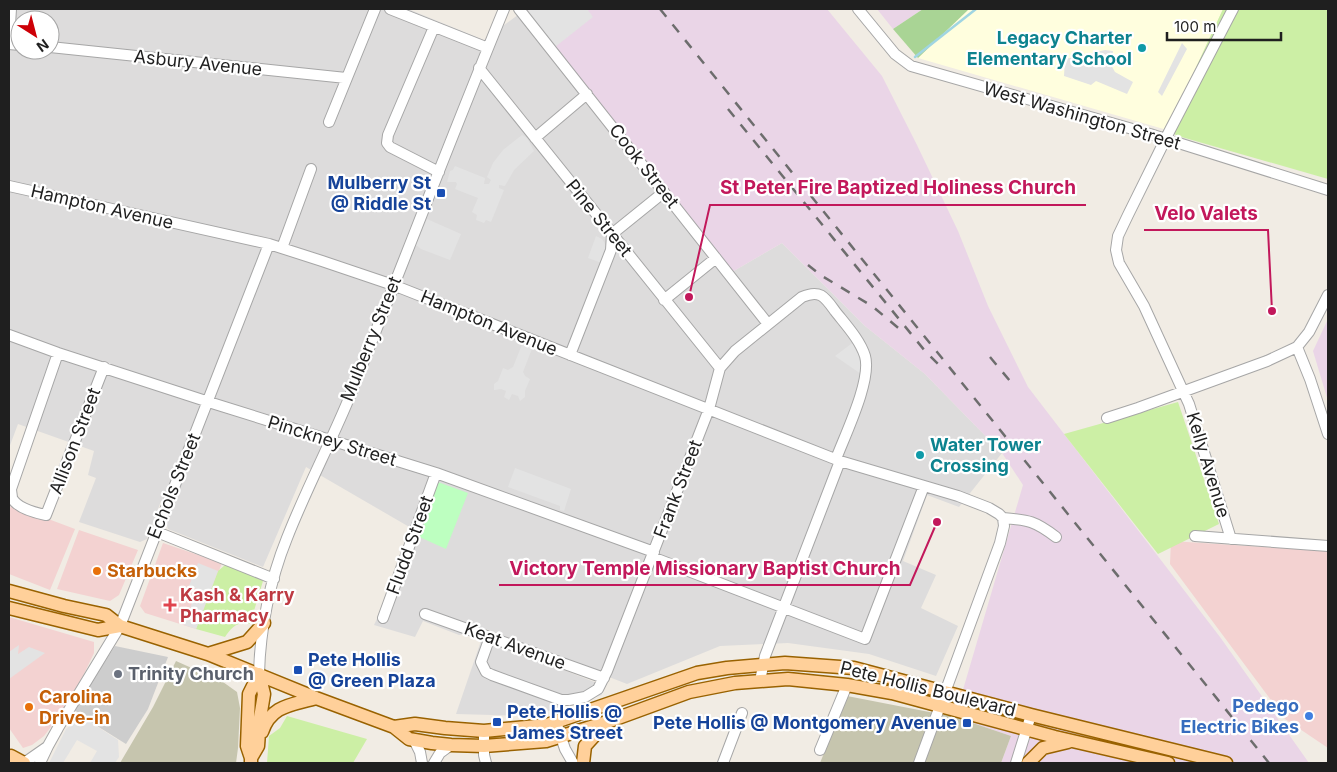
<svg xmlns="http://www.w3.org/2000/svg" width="1337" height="772" font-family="Inter,sans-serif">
<rect width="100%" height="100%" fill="#f1ece4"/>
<path fill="#dddcdc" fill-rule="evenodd" d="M9,9H408L484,40L522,12L732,272L782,243L865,326L925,374L1002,453L959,507L927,495L903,561L936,575L921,608L958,626L936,676L869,654L788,643L720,646L627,684L486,629L459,635L423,621L415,637L374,625L418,532L306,467L263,567L168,529L161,501L147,539L140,542L79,522L96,478L88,475L94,451L18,424L9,448ZM20,20H50V50H20Z
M482,638L597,683L602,695L532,716L456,714Z"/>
<path fill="#f3d2d1" d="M11,505L75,529L50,590L9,574V512Z
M79,530L138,550L119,595L110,601L57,589Z
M1171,541L1328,551V748L1285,719L1170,564Z
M163,543L222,563L196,629L145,613L140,606Z
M9,617L94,642V653L83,676L57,719L44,736L32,745L23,748L9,728Z"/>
<path fill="#ead5e7" d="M526,9H827L882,76L917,145L958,231L988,306L1028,387L1220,637L1309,763H1001L1011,736L955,717L1023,485L1002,453L925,374L865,326L782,243L732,272L522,12Z
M877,9H923L893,29Z
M1328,319V401L1313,351Z"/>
<path fill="#fffede" d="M969,9H1223L1167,130L918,58Z"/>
<path fill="#cdcdcd" d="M115,646L168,657L148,709L126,744L81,716L74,709Z"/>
<path fill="#c6c5ae" d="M176,661L223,682L237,692L240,708L238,748L236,763H120L153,707Z
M847,696L955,717L1011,736L1001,763H820Z"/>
<path fill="#ccefa5" d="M1223,9H1328V179L1178,136L1167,130Z
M1178,402L1219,524L1158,554L1064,434Z
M225,565L258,577L263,581L250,624C238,620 231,628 225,637L196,629L218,571Z
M287,716L367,739L353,763H267L269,736L280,728Z"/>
<path fill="#a9d495" d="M923,9H969L918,58L893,29Z"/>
<path fill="#bdffc0" d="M435,481L468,493L446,549L415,535Z"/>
<path fill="#e3e3e3" d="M530,9H587L593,17L555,47L526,12Z
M1182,43L1187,49L1162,96L1158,92Z
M1105,50L1113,51L1111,65L1115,72L1133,82L1127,94L1096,81L1091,85L1064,76L1065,59Z
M522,135L527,138L534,151L514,170L505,186L499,185V188L504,190L491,222L486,220L484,223L476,220L477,215L472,212L478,198L455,189L457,184L456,182H447L450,171L453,170L455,166L485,178L484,184H489L491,180L487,177L493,163L503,150Z
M427,219L461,234L450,260L421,249L416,245Z
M596,236L602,239L607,247L602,263L588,258Z
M855,341L863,356L861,374L835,356Z
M523,342L533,346L523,372L525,376L530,379L525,391V397L520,401L518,396L512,394L509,400L504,397L506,391L501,389L494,390V384L498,381L503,368L508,370L513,367Z
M515,468L571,489L564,511L560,510V506L508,487Z
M198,563L218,571L196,629L184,625L197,589L189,586Z
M19,645L18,654L29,647L45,653L9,679V652Z
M81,716L118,740L119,757L115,763H90L97,751L77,740L63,763H49L66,729Z"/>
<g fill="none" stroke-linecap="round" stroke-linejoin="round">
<path stroke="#a0d5e2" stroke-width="2.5" d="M915,57L976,9"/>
<g stroke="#a6a6a6" stroke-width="12">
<path id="minor" d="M390,9L488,48
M519,9L768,324
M858,9L895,54L911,66L1150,134L1328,190
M434,27L388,135L387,143L390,147L439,172
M9,40L11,9
M9,44L20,45
M50,47L346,78
M479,68L720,368
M329,122L375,9
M535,138L587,94
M9,186L269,244L322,261L393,285L840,461L958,496L989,508L999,514L1003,518L1004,526L1000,543L919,763
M282,248L311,169
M664,300L716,258
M9,335L58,353L215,404L436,473L654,552
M1297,347L1310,379L1328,434
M58,353L11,489C11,491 12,496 12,498C17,508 36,513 46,515L104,367
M570,355L611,250L612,234L664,192
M1107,418L1138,408L1267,361L1297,347L1309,332L1328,295
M1003,518C1029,520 1035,521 1056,537
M157,532L274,579
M1195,536L1328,546
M1231,539L1189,404L1144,306L1119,263L1116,250L1118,236L1128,215L1169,132L1233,9
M652,557L865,639L924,486
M425,614L604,678
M383,618L436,473
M490,637L481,662L486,672L492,675L561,700H569L585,697L598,689L607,671L709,409L720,368L735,351L802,297C820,289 825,297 835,311C846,325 860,340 865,356C872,380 845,435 836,459
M259,674C260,629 270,580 287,538C305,492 328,448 347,403C400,272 450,140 504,9
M760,681L765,656L840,461
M556,722L565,749L573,763
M484,731V755L486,763
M414,740L420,752L422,763
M820,750L847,685
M24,763L47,747
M40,763L48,746L58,728L120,626L269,244
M434,763L440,753L451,745
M723,763L742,713
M1016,763L1031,715"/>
</g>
<g stroke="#996200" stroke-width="15">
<path id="major" d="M9,591L64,606L106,615L120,626L208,654L316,698L394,727L409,739L432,743L451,745L484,746L546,741L607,722L689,692L735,683L788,679L847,685L892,693L1055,737L1168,763
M9,608L98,630L120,626
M208,654L247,642L264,623
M394,727L415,724L445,728L484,731L547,725L697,673L727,668L785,663L854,668L1031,715L1226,763
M262,732C271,705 292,705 316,698
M11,756L24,763
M251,758L247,746L249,694L259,674
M251,763V758L258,746L260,718L264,694L259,674
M583,763L585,746L605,724
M1028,763L1043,748L1068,742"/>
</g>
<use href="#minor" stroke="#fff" stroke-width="10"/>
<use href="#major" stroke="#ffd09a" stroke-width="12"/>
<path stroke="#6d6d6d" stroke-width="2.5" stroke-dasharray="10 10" stroke-linecap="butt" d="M660,9L1269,763
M728,109L925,351L943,369
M808,265L822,276L872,306L902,331
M990,357L1010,381"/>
</g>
<g fill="#0f9aa8" stroke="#fff" stroke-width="2">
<circle cx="1142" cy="48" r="5"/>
<circle cx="920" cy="455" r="5"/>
</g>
<g fill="#1a4fb4" stroke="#fff" stroke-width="2">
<rect x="436" y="188" width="10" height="10" rx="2.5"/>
<rect x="293" y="665" width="10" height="10" rx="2.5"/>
<rect x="492" y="717" width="10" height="10" rx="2.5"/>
<rect x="962" y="718" width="10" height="10" rx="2.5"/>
</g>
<g fill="#e8710a" stroke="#fff" stroke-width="2">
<circle cx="97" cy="571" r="5"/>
<circle cx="29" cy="707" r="5"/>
</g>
<path fill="#e0444e" stroke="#fff" stroke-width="2" d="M167.5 597.5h5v5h5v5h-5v5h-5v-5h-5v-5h5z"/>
<circle fill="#6b7280" stroke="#fff" stroke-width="2" cx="118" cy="674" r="5"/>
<circle fill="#3f7fe0" stroke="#fff" stroke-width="2" cx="1309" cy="716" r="5"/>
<g text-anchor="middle" stroke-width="4.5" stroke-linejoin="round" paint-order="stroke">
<g font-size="18" font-weight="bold" fill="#0d838f" stroke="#fff" text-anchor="end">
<text x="1132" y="44">Legacy Charter<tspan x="1132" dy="21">Elementary School</tspan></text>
<text x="930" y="451" text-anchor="start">Water Tower<tspan x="930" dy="21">Crossing</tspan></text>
</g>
<g font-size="18" fill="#1f1f1f" stroke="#fff">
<text transform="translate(198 63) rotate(6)" y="6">Asbury Avenue</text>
<text transform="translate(1082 116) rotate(16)" y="6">West Washington Street</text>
<text transform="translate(644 166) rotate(52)" y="6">Cook Street</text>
<text transform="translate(102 207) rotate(13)" y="6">Hampton Avenue</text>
<text transform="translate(599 218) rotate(51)" y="6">Pine Street</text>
<text transform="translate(489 323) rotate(22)" y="6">Hampton Avenue</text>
<text transform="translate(371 339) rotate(-68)" y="6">Mulberry Street</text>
<text transform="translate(75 441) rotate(-69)" y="6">Allison Street</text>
<text transform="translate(332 441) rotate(17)" y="6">Pinckney Street</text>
<text transform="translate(1208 465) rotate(73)" y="6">Kelly Avenue</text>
<text transform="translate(174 486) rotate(-68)" y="6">Echols Street</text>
<text transform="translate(678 489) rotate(-69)" y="6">Frank Street</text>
<text transform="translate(410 545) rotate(-70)" y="6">Fludd Street</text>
<text transform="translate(515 646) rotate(20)" y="6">Keat Avenue</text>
<text transform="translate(928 689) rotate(14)" y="6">Pete Hollis Boulevard</text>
</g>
<g font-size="18" font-weight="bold" fill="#164399" stroke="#fff" text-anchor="end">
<text x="431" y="189">Mulberry St<tspan x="431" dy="21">@ Riddle St</tspan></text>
<text x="308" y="666" text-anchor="start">Pete Hollis<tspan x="308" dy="21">@ Green Plaza</tspan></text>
<text x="507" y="718" text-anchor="start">Pete Hollis @<tspan x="507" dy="21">James Street</tspan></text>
<text x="957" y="729">Pete Hollis @ Montgomery Avenue</text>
</g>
<g font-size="18" font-weight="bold" fill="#c56008" stroke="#fff" text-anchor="start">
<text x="107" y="577">Starbucks</text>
<text x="39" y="703">Carolina<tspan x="39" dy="21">Drive-in</tspan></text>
</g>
<g font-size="18" font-weight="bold" fill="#be3a42" stroke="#fff" text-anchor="start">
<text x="180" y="601">Kash &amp; Karry<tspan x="180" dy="21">Pharmacy</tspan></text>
</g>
<g font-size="18" font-weight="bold" fill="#5b616d" stroke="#fff" text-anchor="start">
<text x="128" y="680">Trinity Church</text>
</g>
<g font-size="18" font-weight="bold" fill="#366cbe" stroke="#fff" text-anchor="end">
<text x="1299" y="712">Pedego<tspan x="1299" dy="21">Electric Bikes</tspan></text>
</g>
</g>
<path fill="none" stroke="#c2185b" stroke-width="2" d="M689 297L710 205H1086M1272 311L1268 230H1144M937 522L910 585H499"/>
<g fill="#c2185b" stroke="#fff" stroke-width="2">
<circle cx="689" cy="297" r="5"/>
<circle cx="1272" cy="311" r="5"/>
<circle cx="937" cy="522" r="5"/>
</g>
<g font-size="19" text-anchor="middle" font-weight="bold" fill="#c2185b" stroke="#fff" stroke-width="4.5" stroke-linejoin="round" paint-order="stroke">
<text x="898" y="194">St Peter Fire Baptized Holiness Church</text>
<text x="1206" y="220">Velo Valets</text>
<text x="705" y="575">Victory Temple Missionary Baptist Church</text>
</g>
<rect width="1337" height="772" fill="none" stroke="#1f1f1f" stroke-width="20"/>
<g transform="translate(35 35) rotate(144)"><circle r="24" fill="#ffffff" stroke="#a5a5a5"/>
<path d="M0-4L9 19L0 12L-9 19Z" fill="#cd0007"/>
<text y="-8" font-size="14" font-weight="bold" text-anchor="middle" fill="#1f1f1f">N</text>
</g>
<path d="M1167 32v8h114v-8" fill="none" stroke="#1f1f1f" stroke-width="2.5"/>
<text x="1174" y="32" font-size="15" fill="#1f1f1f" stroke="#ffffff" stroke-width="4" paint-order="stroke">100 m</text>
</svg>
